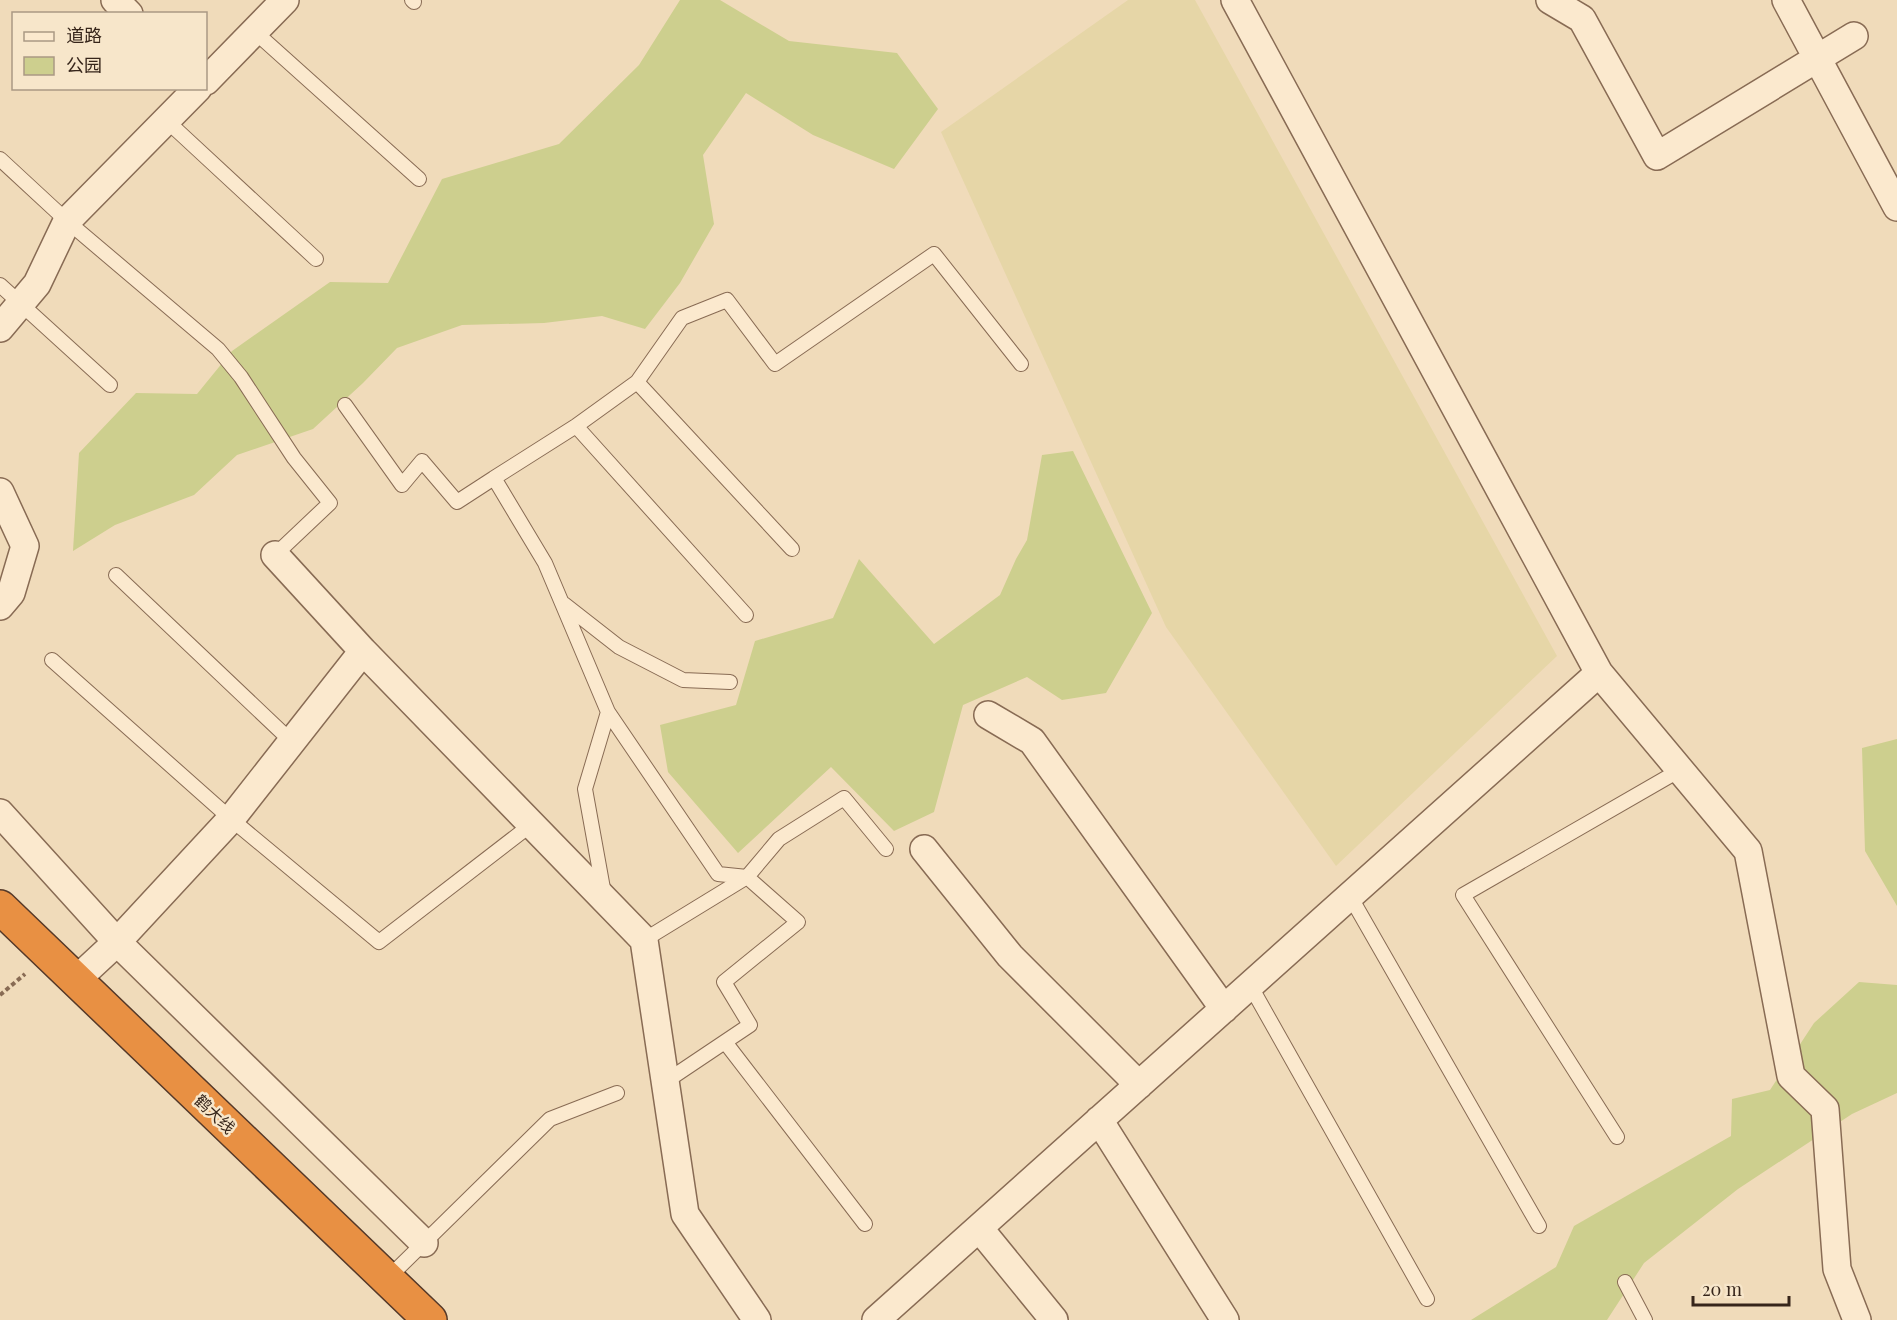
<svg xmlns="http://www.w3.org/2000/svg" width="1897" height="1320" font-family="'Playfair Display','Noto Sans SC',serif">
<rect width="100%" height="100%" fill="#f0dbba"/>
<path fill="#e6d6a7" d="M1128,0H1195L1557,656L1336,866L1166,627L941,132Z"/>
<path fill="#cdcf8e" d="M680,0H720L789,41L897,53L938,109L894,169L813,135L746,93L703,155L714,224L680,283L645,329L602,316L544,323L462,325L397,348L363,383L313,429L237,455L194,495L115,525L73,551L79,453L136,393L197,394L232,351L330,282L388,283L442,179L559,144L639,65Z
M1073,451L1152,613L1106,693L1062,700L1027,677L963,705L934,812L894,831L831,767L738,853L668,772L660,725L736,705L755,641L833,618L859,559L934,644L1000,595L1016,559L1027,540L1042,455Z
M1897,739V906L1865,851L1862,748Z
M1859,982L1897,985V1093L1852,1114L1738,1189L1644,1263L1607,1320H1471L1556,1267L1574,1226L1731,1136L1732,1099L1770,1090L1814,1023Z"/>
<g fill="none" stroke-linecap="round" stroke-linejoin="round">
<g stroke="#886b54" stroke-width="16">
<path id="lane" d="M412,0L414,2
M254,31L419,179
M167,121L316,259
M0,159L67,221L218,349L241,377L294,458L330,503L275,555
M0,285L110,385
M637,382L792,549
M345,405L402,485L422,461L457,502L494,478
M576,426L746,615
M116,575L292,742
M564,604L619,647L683,680L730,682
M52,660L231,819L379,942L532,824
M608,712L718,874L747,877L798,922L724,982L750,1025L665,1082
M604,894L585,789L608,712L545,563L494,478L576,426L637,382L682,318L727,300L775,364L934,254L1021,364
M1350,896L1539,1226
M644,940L747,877L779,839L844,798L886,849
M1250,985L1427,1299
M725,1042L865,1224
M1617,1137L1463,895L1680,770
M387,1279L550,1119L617,1093
M1625,1282L1645,1320"/>
</g>
<g stroke="#886b54" stroke-width="30">
<path id="street" d="M115,0L129,14
M1550,0L1582,19L1657,156L1854,36
M1786,0L1897,207
M206,81L285,0
M0,328L37,284L67,221L198,88
M0,492L25,546L11,593L0,606
M275,555L363,651
M1599,673L1748,851L1791,1076L1825,1109L1837,1269L1857,1320
M988,715L1032,741L1224,1009
M0,813L117,942L424,1243
M924,849L1010,956L1139,1085
M76,980L117,942L231,819L363,651L644,940L685,1214L757,1320
M1099,1120L1225,1320
M979,1228L1054,1320
M876,1320L1599,673L1235,0"/>
</g>
<g stroke="#553929" stroke-width="36">
<path id="highway" d="M0,907L430,1320"/>
</g>
<path stroke="#886b54" stroke-width="4" stroke-dasharray="4.5 3" stroke-linecap="butt" d="M0,995L25,974"/>
<use href="#lane" stroke="#fbe9ce" stroke-width="14"/>
<use href="#street" stroke="#fbe9ce" stroke-width="27"/>
<use href="#highway" stroke="#e89043" stroke-width="33"/>
</g>
<g text-anchor="middle" stroke-width="5" stroke-linejoin="round" paint-order="stroke">
<g font-size="16" fill="#36251a" stroke="#f7e6ca">
<text transform="translate(215 1114) rotate(44)" y="6">鹤大线</text>
</g>
</g>
<rect x="12" y="12" width="195" height="78" fill="#f7e6ca" stroke="#aa9984" stroke-width="1.5"/>
<rect x="24" y="32" width="30" height="9" fill="#fbe9ce" stroke="#aa9984" stroke-width="1.5"/>
<text x="66" y="42" font-size="18" fill="#36251a">道路</text>
<rect x="24" y="57" width="30" height="18" fill="#cdcf8e" stroke="#aa9984" stroke-width="1.5"/>
<text x="66" y="72" font-size="18" fill="#36251a">公园</text>
<path d="M1693 1296v9h96v-9" fill="none" stroke="#36251a" stroke-width="3"/>
<text x="1702" y="1296" font-size="18" fill="#36251a" stroke="#f7e6ca" stroke-width="4.5" paint-order="stroke">20 m</text>
</svg>
